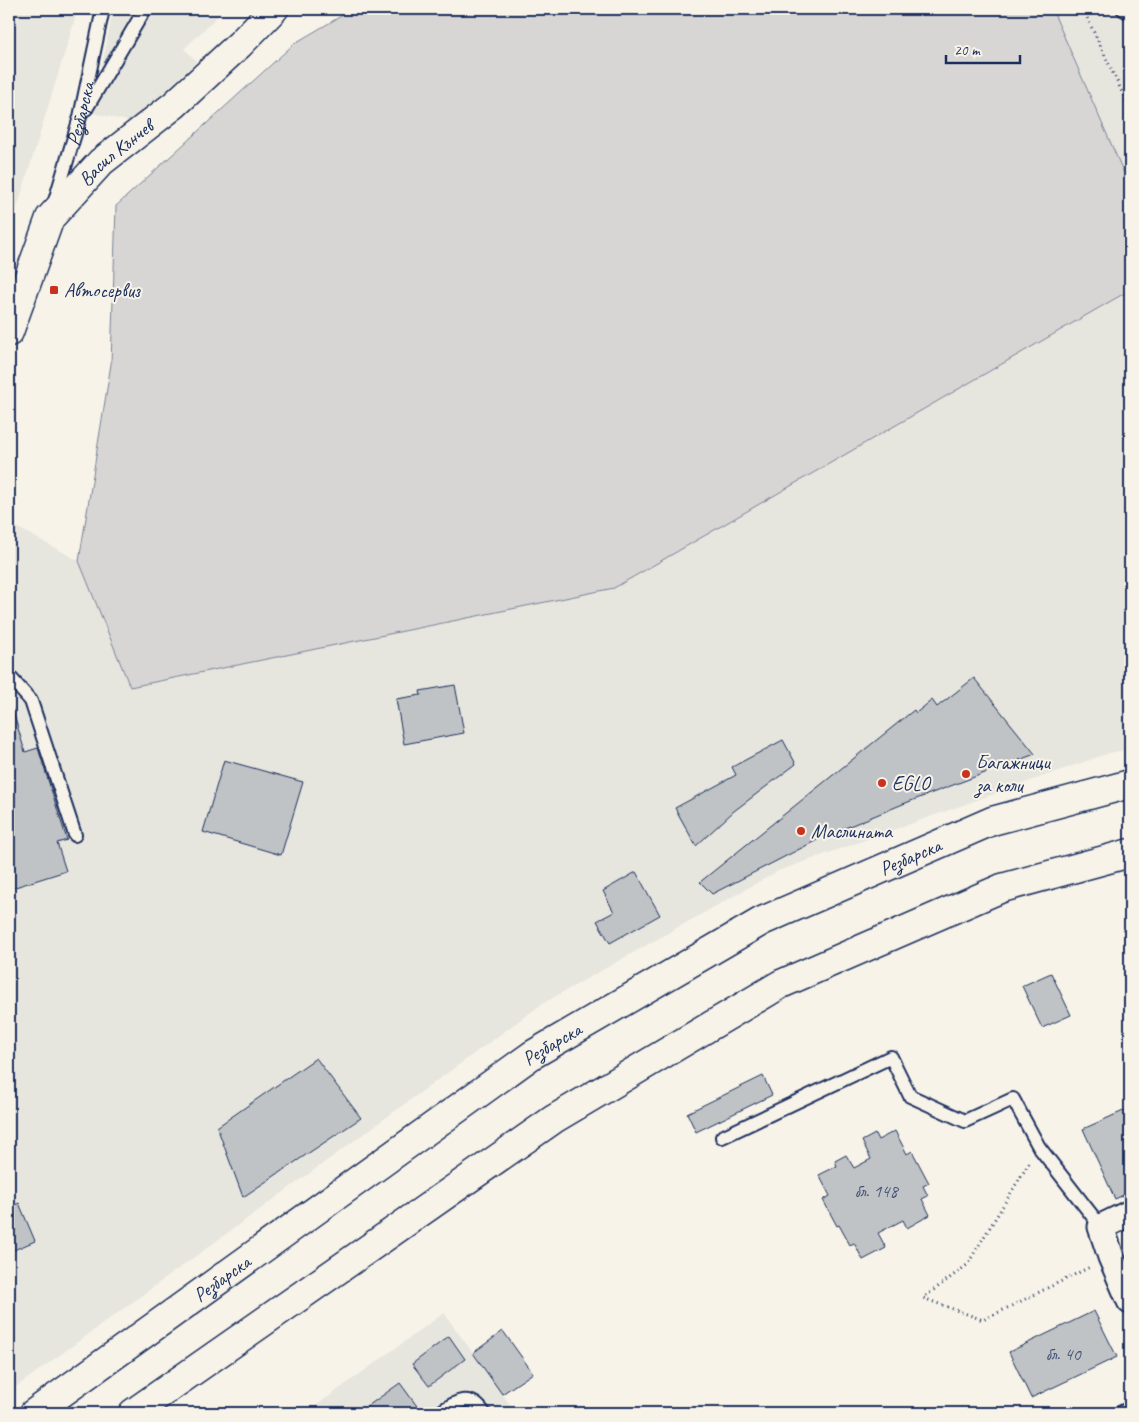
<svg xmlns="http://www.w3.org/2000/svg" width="1139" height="1422" font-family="Caveat,sans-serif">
<rect width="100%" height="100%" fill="#f7f3e8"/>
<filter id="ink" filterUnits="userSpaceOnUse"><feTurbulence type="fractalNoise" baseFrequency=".02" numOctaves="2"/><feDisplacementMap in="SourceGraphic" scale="10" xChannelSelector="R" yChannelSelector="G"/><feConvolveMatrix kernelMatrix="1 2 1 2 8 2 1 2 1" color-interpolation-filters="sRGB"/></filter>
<g filter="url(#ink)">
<path fill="#e6e5de" d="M9,9H78L9,234Z
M113,9H225L184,49L197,61L132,122L93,113Z
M1052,9H1130V187Z
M1130,290V749L1109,753L778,871L542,1004L9,1392V523L79,561L130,687L614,588Z
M444,1313L516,1413H306Z"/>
<path fill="#d7d6d4" stroke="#798299" d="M353,9H1052L1130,187V290L614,588L130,687L79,561L111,364L116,206L295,43Z"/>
<path fill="#c0c3c5" stroke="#1b2f5e" d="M974,678L1035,754L903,804L823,837L712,894L700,882L914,710L916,713L932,700L937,707Z
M455,685L464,733L404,744L396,699L421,695L420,691Z
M12,708L25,752L38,748L67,840L57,843L66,871L9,889V709Z
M783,740L796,764L734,811L696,846L675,808L736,775L732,767Z
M224,760L303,782L281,855L203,832Z
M636,872L660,915L610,943L597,921L614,912L603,891Z
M1051,973L1071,1015L1042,1028L1022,986Z
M316,1058L361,1118L243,1197L217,1127Z
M763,1076L772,1095L696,1132L687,1113Z
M1130,1108V1192L1115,1199L1083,1129Z
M895,1131L907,1154L912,1151L929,1183L923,1186L928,1196L922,1199L930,1215L907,1228L903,1220L878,1233L886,1248L863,1260L854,1243L850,1245L839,1225L837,1226L823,1200L830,1196L819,1175L837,1166L835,1161L846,1155L854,1168L871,1159L862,1141L875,1134L878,1140Z
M19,1203L35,1241L9,1252V1208Z
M1094,1311L1117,1357L1031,1398L1009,1352Z
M503,1331L533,1373L502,1394L473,1353Z
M449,1336L465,1359L429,1386L412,1364Z
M400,1383L422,1413H358Z"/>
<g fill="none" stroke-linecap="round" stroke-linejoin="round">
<g stroke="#1b2f5e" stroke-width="16">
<g id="service">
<path d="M1123,9L1130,13"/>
<path d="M86,109L145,9"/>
<path id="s1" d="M54,204L80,117L103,9"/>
<path d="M9,676L31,701L75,835"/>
<path d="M722,1137L891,1057L910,1096L965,1121L1013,1099L1039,1147L1101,1227"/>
<path d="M439,1413C455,1402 470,1392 484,1413"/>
<path d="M1120,1413L1130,1408"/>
</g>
</g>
<g stroke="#1b2f5e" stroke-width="29">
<path id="minor" d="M1130,1213L1101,1227L1111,1257L1130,1301"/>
</g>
<g stroke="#1b2f5e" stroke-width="31">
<g id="tertiary">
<path id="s2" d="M9,332L50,218L101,162L174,105L240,44L274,9"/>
<path id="s3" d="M34,1413L532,1055L762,921L992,821L1130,784"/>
<path d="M133,1413L554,1119L781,984L1002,888L1130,853"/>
</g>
</g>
<path stroke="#1b2f5e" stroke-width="3" stroke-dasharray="1 4" stroke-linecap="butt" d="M1083,9L1130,109
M1029,1163L967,1265L923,1298L983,1320L1090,1267"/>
<use href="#service" stroke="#f7f3e8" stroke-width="12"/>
<use href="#minor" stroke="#f7f3e8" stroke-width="25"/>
<use href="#tertiary" stroke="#f7f3e8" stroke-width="28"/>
</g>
</g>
<g fill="#c8321e" stroke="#f7f3e8" stroke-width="2">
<rect x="49" y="285" width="10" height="10" rx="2.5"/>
<circle cx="966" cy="774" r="5"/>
<circle cx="882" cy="783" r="5"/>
<circle cx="801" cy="831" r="5"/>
</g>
<g text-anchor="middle" stroke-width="4" stroke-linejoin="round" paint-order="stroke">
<g font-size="18" fill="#445478">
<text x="876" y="1197">бл. 148</text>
<text x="1063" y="1360">бл. 40</text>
</g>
<g font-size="20" fill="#1b2f5e" stroke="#f7f3e8">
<text dy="7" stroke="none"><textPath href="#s1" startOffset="94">Резбарска</textPath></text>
<text dy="7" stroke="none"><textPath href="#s2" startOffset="214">Васил Кънчев</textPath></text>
<text dy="7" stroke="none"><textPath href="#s3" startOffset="1041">Резбарска</textPath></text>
<text dy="7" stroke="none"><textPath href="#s3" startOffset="636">Резбарска</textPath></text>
<text dy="7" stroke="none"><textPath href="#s3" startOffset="231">Резбарска</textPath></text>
</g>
<g font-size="20" fill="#1b2f5e" stroke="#f7f3e8" text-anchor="start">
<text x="64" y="297">Автосервиз</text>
<text x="976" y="769">Багажници<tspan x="976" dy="23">за коли</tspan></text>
<text x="892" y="790">EGLO</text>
<text x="811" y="838">Маслината</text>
</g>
</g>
<rect width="1139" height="1422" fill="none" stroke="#f7f3e8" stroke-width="30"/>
<rect x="15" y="15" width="1109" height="1392" fill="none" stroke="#1b2f5e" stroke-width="2" filter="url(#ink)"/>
<path d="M946 55v8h74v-8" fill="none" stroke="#1b2f5e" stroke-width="2.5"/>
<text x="954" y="55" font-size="15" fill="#1b2f5e" stroke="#f7f3e8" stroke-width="4" paint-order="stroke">20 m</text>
</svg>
